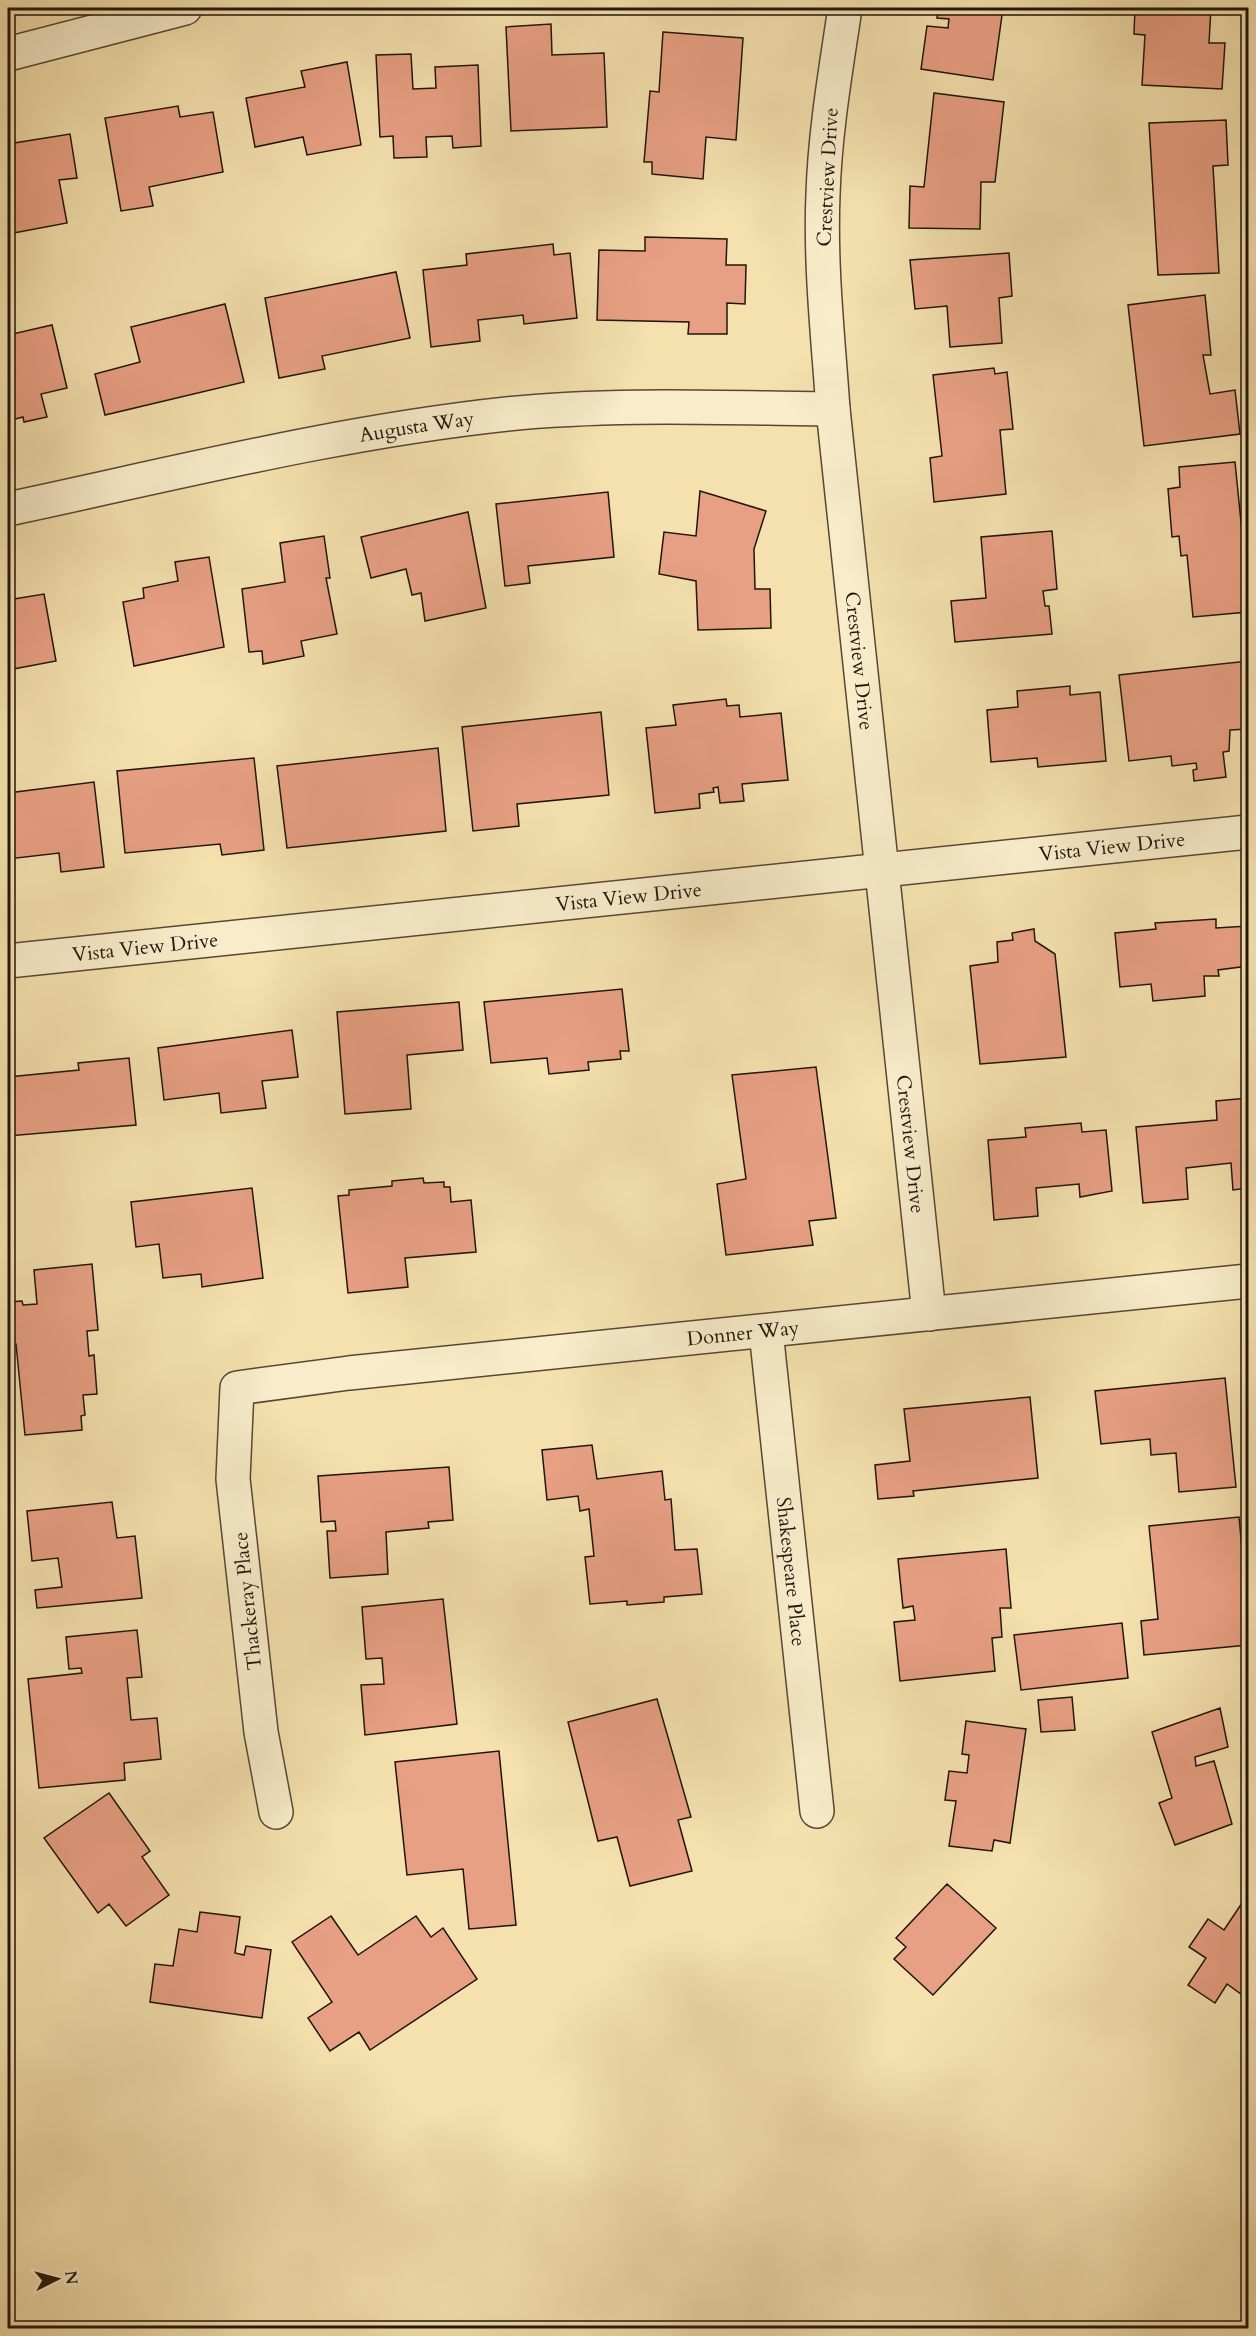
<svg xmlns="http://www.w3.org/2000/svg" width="1256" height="2336" font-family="Cardo,serif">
<rect width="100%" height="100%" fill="#f4e1ae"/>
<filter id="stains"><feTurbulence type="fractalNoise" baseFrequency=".00333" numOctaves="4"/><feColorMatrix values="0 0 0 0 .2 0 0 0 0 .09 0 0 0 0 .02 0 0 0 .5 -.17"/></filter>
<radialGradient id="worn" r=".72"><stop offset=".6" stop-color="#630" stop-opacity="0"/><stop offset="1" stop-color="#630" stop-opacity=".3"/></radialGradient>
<path fill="#e8a084" stroke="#21150c" stroke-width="1.5" d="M938,8H1003L993,80L921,69L927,26L948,28L949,19L937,18Z
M1135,8H1211L1209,43H1225L1222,89L1142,85L1145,35L1134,34Z
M551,24L552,55L604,53L607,127L511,131L506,27Z
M663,32L743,38L736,140L706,137L703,179L652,174V162H644L650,91L659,92Z
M411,54L413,89L436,88L435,67L478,65L481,146L453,148L452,136L426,137L427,157L394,158L393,136L380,137L376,55Z
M347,62L361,145L307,155L303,137L255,147L246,98L305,87L301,71Z
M934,93L1004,102L995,182H981L980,229L909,228L910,186L924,187Z
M178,106L180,117L213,112L223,172L149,187L153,206L121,211L105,118Z
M1226,120L1228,165L1213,166L1219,273L1158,275L1149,123Z
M70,134L77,178L59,180L67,223L8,234V144Z
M645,237L727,239L726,265H746L745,304L727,303V334H688L689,322L597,320L599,250L645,251Z
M553,244L554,255L570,253L577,318L524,324L523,315L478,320L480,341L431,347L423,270L467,265L466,254Z
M1009,253L1012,296L999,298L1002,343L950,347L947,306L915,309L910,260Z
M396,272L410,338L322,356L325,369L279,378L265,298Z
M1205,295L1211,355H1203L1210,394L1235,390L1240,434L1144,446L1128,305Z
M225,304L244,382L105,415L95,374L140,362L131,327Z
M52,325L67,388L41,394L47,417L24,422L23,417L8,421V335Z
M994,368L995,374L1007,372L1013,429L1000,430L1006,494L934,502L930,458L942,456L933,375Z
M1235,462L1242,532H1248V612L1193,617L1187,555L1181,556L1179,536L1172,537L1168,489L1180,487L1179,467Z
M700,491L766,511L754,549L755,589H770L771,628L698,630L696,581L659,574L664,532L696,536Z
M608,492L614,557L528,566L530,583L505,586L496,504Z
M468,512L486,608L425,621L421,593L412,595L406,569L371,578L361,537Z
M1052,531L1057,589L1043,591L1045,606H1049L1052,634L955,642L951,601L986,598L981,537Z
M324,536L330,578H326L337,634L301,641L304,656L263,664L262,651L249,652L242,589L285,582L280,543Z
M209,557L224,647L134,666L123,602L144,598L143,588L178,581L175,562Z
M44,594L56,661L8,670V600Z
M1248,661V729L1230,730L1229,751L1223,752L1226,777L1194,781L1193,770L1197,769L1196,763L1172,766L1171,756L1129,761L1119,675Z
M1070,686V695L1100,692L1106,761L1038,767L1037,758L991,762L987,710L1018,707L1017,691Z
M726,699L727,706L739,705L740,717L781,713L788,780L742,784L744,801L720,803L718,787L713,788L714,792L699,794L700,808L655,813L646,728L676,725L673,705Z
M601,712L609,795L517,804L519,826L473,831L462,727Z
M438,748L446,831L287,848L277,766Z
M254,758L264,850L222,855L220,844L125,853L117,771Z
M94,782L104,867L61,872L59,853L8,859V793Z
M1216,919V928L1248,926V966L1218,970L1219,976H1204L1205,996L1153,1001L1151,984L1120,987L1115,933L1156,929L1155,923Z
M1034,929L1035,941L1055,954L1066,1057L980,1064L970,966L998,962L997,942L1013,940L1012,933Z
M622,989L629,1051H620L621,1059L588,1062L589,1070L549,1074L547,1058L491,1063L484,1002Z
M459,1002L463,1050L407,1055L411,1109L345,1114L337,1012Z
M292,1030L298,1077L262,1081L266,1108L221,1113L219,1093L164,1100L158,1048Z
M129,1058L136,1125L8,1136V1077L79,1070L78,1063Z
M816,1067L836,1218L809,1221L813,1245L726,1255L717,1184L746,1179L732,1075Z
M1248,1098V1188L1233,1190L1231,1163L1186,1168L1188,1199L1143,1203L1136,1127L1217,1120L1216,1101Z
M1081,1123L1082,1132L1106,1130L1112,1191L1080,1197L1079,1184L1036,1188L1038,1216L994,1220L988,1140L1026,1137L1025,1128Z
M423,1178L424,1183L444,1182V1187H450L451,1202L471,1200L476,1252L405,1258L408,1287L348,1293L338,1196L349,1195V1190L392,1186V1181Z
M252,1188L263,1278L202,1287L201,1274L163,1278L159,1244L136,1247L131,1202Z
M92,1264L98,1330L87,1331L89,1356L94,1355L97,1394L83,1395L85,1415L81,1416L82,1430L25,1435L16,1344L8,1345V1302L22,1301L23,1305L37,1304L34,1270Z
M1225,1378L1236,1487L1179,1492L1176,1453L1151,1455L1150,1439L1101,1444L1095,1391Z
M1030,1397L1038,1478L913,1491L914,1496L878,1499L875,1465L910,1461L904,1409Z
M592,1445L597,1479L662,1471L665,1500L671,1499L675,1550L697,1549L702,1594L664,1597V1602L627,1605V1601L590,1604L585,1557L594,1556L589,1509L580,1511L578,1496L547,1500L542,1450Z
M449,1467L453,1520L428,1522L429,1528L386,1532L388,1574L330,1578L327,1531H336L335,1521L321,1522L318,1476Z
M112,1502L117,1538L135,1536L142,1598L37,1608L35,1590L62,1587L58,1558L32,1561L27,1511Z
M1239,1517L1248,1614V1645L1144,1655L1141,1621L1158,1619L1149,1526Z
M1006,1549L1011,1608H1000L1002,1637L992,1638L995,1671L900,1681L894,1622L915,1620L913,1606L903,1608L898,1559Z
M443,1599L457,1724L365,1735L361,1685L384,1684L382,1658L366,1659L362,1607Z
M1122,1623L1128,1678L1021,1690L1014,1635Z
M137,1630L142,1677L127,1678L131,1720L157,1718L161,1759L124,1763L125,1780L39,1788L28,1679L82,1673L81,1668L69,1669L66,1637Z
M1072,1697L1075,1730L1041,1732L1038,1700Z
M657,1699L691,1817L678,1820L692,1871L630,1886L617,1837L598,1841L568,1722Z
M1220,1708L1228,1747L1195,1757L1196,1766L1214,1761L1232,1824L1175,1845L1159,1803L1172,1798L1152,1732Z
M966,1721L1026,1729L1010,1843L994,1840L992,1851L949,1846L956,1801L945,1800L949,1771L967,1773L969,1755L962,1754Z
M499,1751L516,1925L469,1929L463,1869L407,1875L395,1762Z
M109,1793L150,1851L142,1857L169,1895L126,1926L109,1904L98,1913L44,1838Z
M947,1884L996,1928L933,1995L894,1959L906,1947L896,1938Z
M1248,1894V1999L1227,1984L1215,2003L1188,1985L1206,1958L1189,1947L1208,1919L1224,1930Z
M200,1912L240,1917L235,1953L244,1955L246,1946L271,1950L262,2018L150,2002L155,1964L173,1966L179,1929L197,1932Z
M331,1916L358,1955L416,1916L431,1937L443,1928L477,1979L370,2050L359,2032L330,2051L308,2018L332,2002L292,1942Z"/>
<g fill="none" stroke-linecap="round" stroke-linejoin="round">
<g stroke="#564834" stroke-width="36">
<g id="minor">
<path id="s1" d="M845,8C836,69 825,131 823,194C820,265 828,337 833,409L929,1314"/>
<path d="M8,54L185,8"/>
<path id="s2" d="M8,509C173,474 338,432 507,414C615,403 725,408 833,409"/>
<path id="s3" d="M8,961L1248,832"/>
<path id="s4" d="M766,1331L817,1811"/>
<path id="s5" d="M276,1812L261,1732L233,1479L237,1388L349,1373L1248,1281"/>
</g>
</g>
<use href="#minor" stroke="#f8ecca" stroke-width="33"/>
</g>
<g text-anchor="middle" stroke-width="4.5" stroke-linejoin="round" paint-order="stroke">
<g font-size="20" fill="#21150c" stroke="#f8ecca">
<text transform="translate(827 177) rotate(-87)" y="7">Crestview Drive</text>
<text dy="7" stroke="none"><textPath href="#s2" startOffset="417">Augusta Way</textPath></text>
<text dy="7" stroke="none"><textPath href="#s1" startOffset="656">Crestview Drive</textPath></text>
<text dy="7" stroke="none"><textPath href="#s3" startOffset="1110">Vista View Drive</textPath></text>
<text dy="7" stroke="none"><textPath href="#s3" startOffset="624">Vista View Drive</textPath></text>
<text dy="7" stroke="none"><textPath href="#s3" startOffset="138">Vista View Drive</textPath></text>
<text dy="7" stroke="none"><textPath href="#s1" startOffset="1142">Crestview Drive</textPath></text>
<text dy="7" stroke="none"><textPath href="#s5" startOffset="936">Donner Way</textPath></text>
<text dy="7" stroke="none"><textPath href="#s4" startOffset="242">Shakespeare Place</textPath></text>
<text transform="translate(247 1601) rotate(-96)" y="7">Thackeray Place</text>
</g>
</g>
<rect width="1256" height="2336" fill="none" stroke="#f4e1ae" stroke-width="30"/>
<rect x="9" y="9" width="1238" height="2318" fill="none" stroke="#21150c" stroke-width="3"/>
<rect x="15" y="15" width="1226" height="2306" fill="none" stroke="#21150c" stroke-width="1.5"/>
<g transform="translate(57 2279) rotate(84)" stroke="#f8ecca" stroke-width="4.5" paint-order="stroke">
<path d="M0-4.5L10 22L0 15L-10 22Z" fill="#21150c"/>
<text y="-9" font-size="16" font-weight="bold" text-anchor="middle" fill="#21150c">N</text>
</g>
<rect width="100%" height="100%" filter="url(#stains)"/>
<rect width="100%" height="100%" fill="url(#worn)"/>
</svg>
